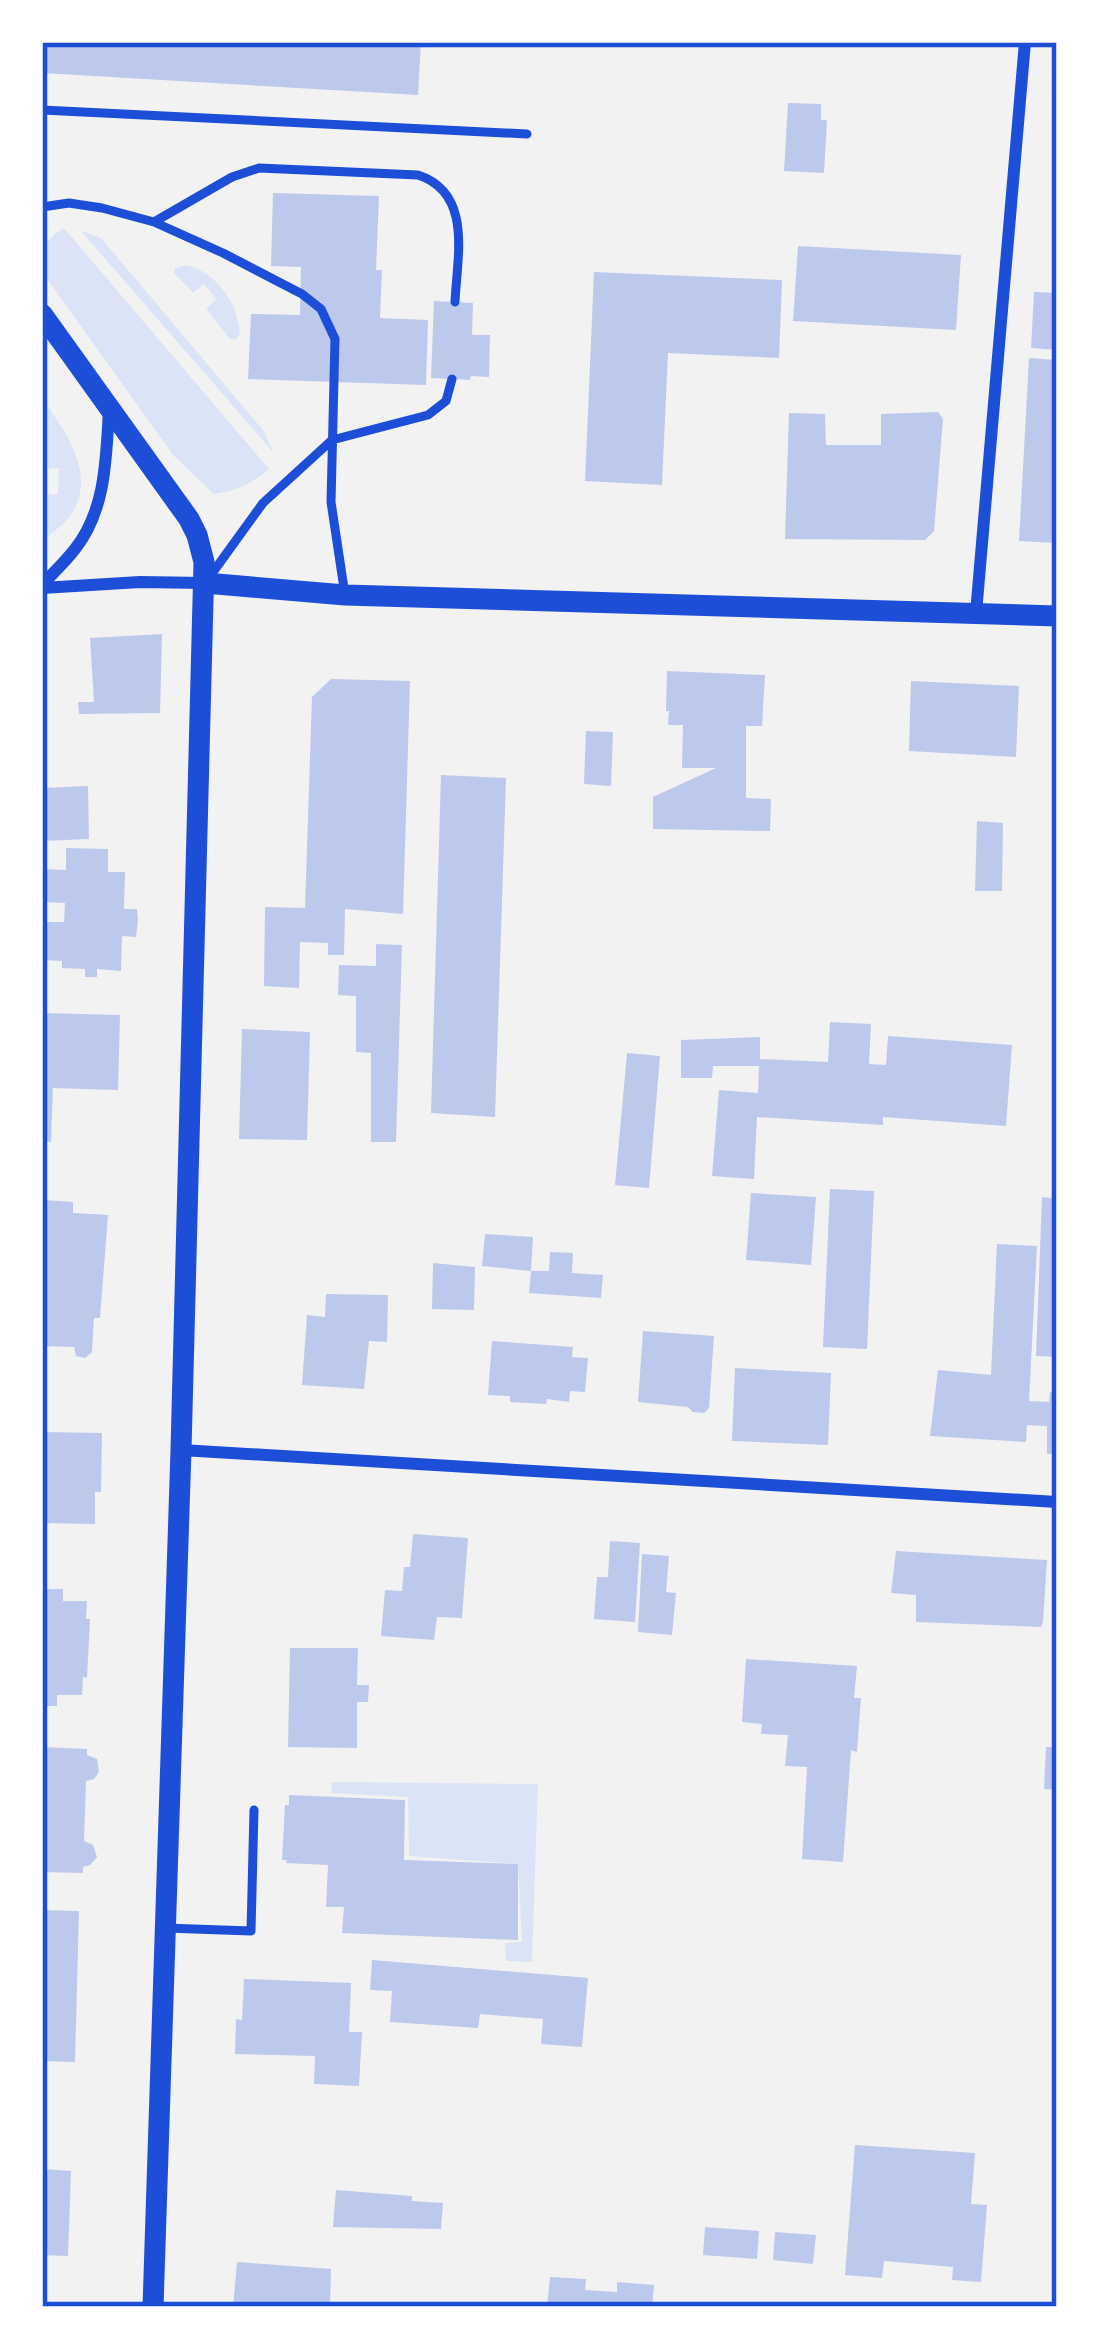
<svg xmlns="http://www.w3.org/2000/svg" width="1099" height="2349" font-family="Overpass,sans-serif">
<rect width="100%" height="100%" fill="#f2f2f2"/>
<path fill="#dbe4f7" d="M64,228L269,469C252,484 236,491 214,494L174,456L42,272C42,250 45,239 64,228Z
M81,231L101,238L263,430L274,453Z
M187,265C218,274 238,303 240,334L236,339H230L206,309L216,299L204,284L193,293L174,273L175,268Z
M42,398C67,434 102,480 65,522C58,529 49,535 42,541V495L58,494L59,468L43,469Z
M332,1782L538,1784L532,1962L506,1961L505,1943L522,1942L518,1864L409,1856L408,1797L331,1793Z"/>
<path fill="#bdc9ec" d="M42,42H421L418,95L42,73Z
M788,103L821,104V120H827L824,173L784,171Z
M273,193L379,196L376,270H382L380,318L428,320L426,385L248,379L251,314L300,315L301,267L271,266Z
M798,246L961,255L956,330L793,321Z
M594,272L782,280L779,358L668,353L662,485L585,481Z
M1034,292L1057,293V350L1031,348Z
M434,301L473,303L472,335H490L489,377L471,376L470,380L431,378Z
M1029,358L1057,360V543L1019,541Z
M938,412L943,419L934,531L925,540L785,539L789,413L825,414L826,445H881V414Z
M162,634L160,713L79,714L78,702H94L90,638Z
M667,671L765,675L762,726H746V798L771,799L770,831L653,829V797L716,768H682L683,725H668L669,711H666Z
M331,679L410,681L403,914L345,909L344,955H328V943L300,942L299,988L264,986L265,907L305,908L312,697Z
M911,681L1019,686L1016,757L909,751Z
M586,731L613,732L611,786L584,784Z
M441,775L506,778L495,1117L431,1113Z
M88,786L89,839L42,841V788Z
M977,821L1003,823L1002,891H975Z
M66,848L108,849V872H125L124,909H137L138,920L136,937L122,936L121,971L97,969V977H85V969L62,968V961L44,960L46,922H64L65,903L42,902V869L66,870Z
M376,944L402,945L396,1142H371V1053L356,1052V996L338,995L339,965L376,966Z
M42,1013L120,1015L118,1090L53,1088L51,1142L42,1141Z
M830,1022L871,1024L869,1064L886,1065L888,1036L1012,1045L1006,1126L883,1117V1125L757,1117L754,1179L712,1176L719,1090L758,1093L759,1066H713L712,1078H681V1040L760,1037V1059L828,1062Z
M242,1029L310,1032L307,1140L239,1139Z
M627,1053L660,1056L649,1188L615,1185Z
M830,1189L874,1191L867,1349L823,1347Z
M751,1193L816,1197L811,1265L746,1260Z
M1042,1197L1057,1199V1357L1036,1356Z
M42,1200L73,1202V1213L108,1215L100,1318H94L92,1352L85,1358L76,1356L74,1347L42,1346Z
M485,1234L533,1237L531,1271L482,1266Z
M997,1244L1037,1246L1029,1401L1049,1402L1050,1392L1057,1393V1454H1047V1426L1027,1425L1026,1442L930,1436L938,1370L991,1375Z
M550,1252L573,1253L572,1273L603,1275L601,1298L529,1293L531,1271H549Z
M433,1263L475,1267L474,1310L432,1309Z
M326,1294L388,1295L387,1342L369,1341L364,1389L302,1385L307,1315L325,1317Z
M643,1331L714,1336L709,1408L704,1413L693,1412L688,1407L638,1402Z
M492,1341L573,1347L572,1357L588,1358L585,1392L570,1391L569,1402L547,1399L546,1404L510,1402V1396L488,1395Z
M735,1368L831,1373L828,1445L732,1441Z
M42,1432L102,1433L101,1492H95V1524L42,1523Z
M413,1534L468,1538L462,1618L437,1617L434,1640L381,1636L385,1590L402,1591L404,1567H410Z
M610,1541L640,1543L635,1622L594,1619L597,1577H608Z
M896,1551L1047,1560L1043,1622L1041,1627L916,1622V1595L891,1593Z
M642,1554L669,1556L666,1592L676,1593L672,1635L638,1632Z
M42,1589H63V1601H87L86,1619H90L87,1678L83,1677L82,1695H57V1706H42Z
M290,1648H358L357,1685H369L368,1702H357V1748L288,1747Z
M746,1659L857,1666L854,1698H861L857,1752L851,1750L843,1862L802,1859L807,1767L785,1766L788,1735L761,1734L762,1724L742,1722Z
M42,1747L87,1749V1755L97,1759L99,1772L94,1779L86,1781L84,1841L93,1845L97,1857L90,1865L83,1867V1873L42,1872Z
M1046,1747H1057V1790L1044,1789Z
M289,1795L405,1800L404,1860L518,1864V1940L342,1933L344,1907H326L328,1865L286,1863L287,1860H282L285,1805H289Z
M42,1910L79,1911L75,2062L42,2061Z
M372,1960L588,1978L582,2047L541,2044L543,2019L480,2014L478,2028L390,2022L392,1991L370,1990Z
M244,1979L351,1983L349,2032H362L359,2086L314,2084L315,2056L235,2054L236,2019L242,2020Z
M855,2145L975,2153L971,2204L987,2205L981,2282L952,2280L953,2267L884,2261L882,2278L845,2275Z
M42,2169L71,2171L68,2256L42,2255Z
M336,2190L412,2196V2201L443,2203L441,2229L333,2227Z
M705,2227L759,2231L757,2259L703,2255Z
M775,2232L816,2235L813,2264L773,2260Z
M237,2262L331,2269L330,2307H233Z
M550,2277L586,2279L585,2290L617,2292V2282L654,2285L652,2307H547Z"/>
<g fill="none" stroke-linecap="round" stroke-linejoin="round">
<path stroke="#1d4ed8" stroke-width="9" d="M42,110L527,134
M42,207L69,203L102,208L154,222L223,253L302,294L321,309L335,339L331,502L345,595
M154,222L232,177L259,168L418,175C473,193 457,257 455,302
M208,579L263,503L332,440L428,415L446,401L452,379
M165,1928L251,1931L254,1810"/>
<path stroke="#1d4ed8" stroke-width="12" d="M42,585C53,573 65,562 75,549C106,510 106,458 109,410
M42,588L140,582L205,583
M976,613L1025,42
M181,1450L1057,1502"/>
<path stroke="#1d4ed8" stroke-width="21" d="M42,314L189,519L197,535L204,562L181,1450L153,2307
M205,583L345,595L1057,616"/>
</g>
<rect width="1099" height="2349" fill="none" stroke="#ffffff" stroke-width="90"/>
<rect x="45" y="45" width="1009" height="2259" fill="none" stroke="#1d4ed8" stroke-width="4.5"/>
</svg>
